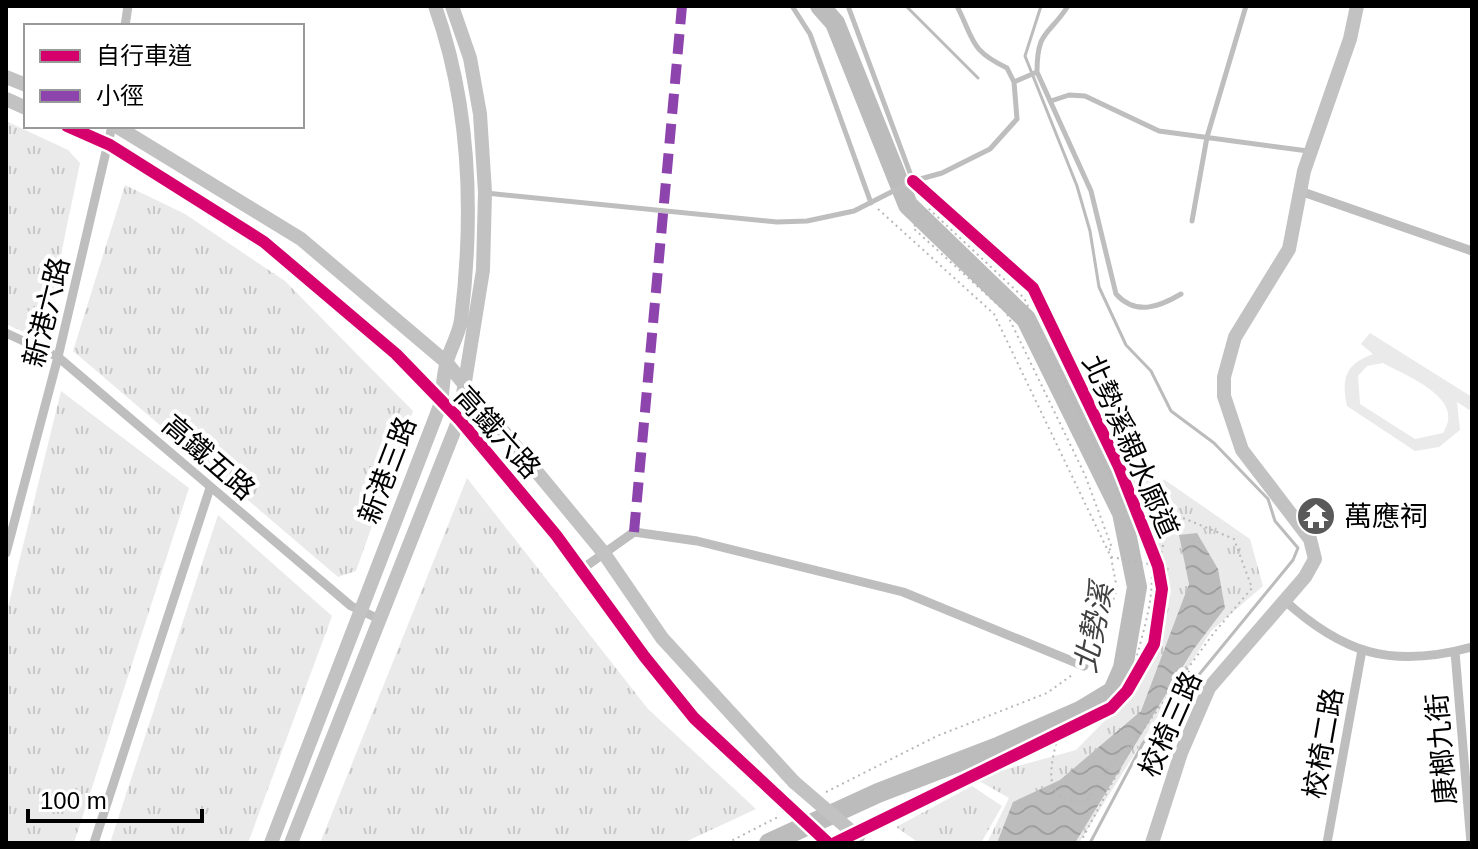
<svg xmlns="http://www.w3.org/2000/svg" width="1478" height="849" font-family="Helvetica,'Noto Sans TC',sans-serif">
<defs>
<pattern id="grass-tufts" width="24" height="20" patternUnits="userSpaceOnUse" patternTransform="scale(2)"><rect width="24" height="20" fill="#eaeaea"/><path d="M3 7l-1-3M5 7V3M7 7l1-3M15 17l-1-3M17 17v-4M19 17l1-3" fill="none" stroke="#c7c7c7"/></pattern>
<pattern id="water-waves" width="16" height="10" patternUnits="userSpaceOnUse" patternTransform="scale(2)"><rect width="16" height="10" fill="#bcbcbc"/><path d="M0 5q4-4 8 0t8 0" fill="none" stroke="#a0a0a0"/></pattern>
</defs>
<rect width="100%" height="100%" fill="#fff"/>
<path fill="url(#grass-tufts)" d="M6,121L68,150L80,163L46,327L26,333L6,324Z
M125,185L185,214L285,281L413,411L356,571L338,577L73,351Z
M61,391L189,488L74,843H6V615Z
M1130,474L1165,480L1250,539L1263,586L1211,631L1079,843H987L1009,798L974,778L1076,750L1130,695L1171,592Z
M467,478L648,709L756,809L683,843H320Z
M218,515L332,616L248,843H110Z
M972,786L1002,806L981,843H919L896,827Z"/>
<path fill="#eaeaea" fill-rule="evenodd" d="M1370,333L1472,397L1471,411L1457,402L1460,430L1439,447L1415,451L1347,406C1341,377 1346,364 1373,354L1361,344ZM1383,363C1406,376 1467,398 1443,433L1415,439L1360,404L1358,376L1367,366Z"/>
<path fill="url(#water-waves)" d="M1197,533L1218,569L1225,608L1193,650L1075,843H997L1013,802L1060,780L1141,711L1189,584L1179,535Z"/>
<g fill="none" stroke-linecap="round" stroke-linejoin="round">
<path stroke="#bcbcbc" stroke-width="3" d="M906,6L978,78
M1041,6L1025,56L1077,186L1090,231L1099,287L1126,345L1151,371L1171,411L1214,443L1268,499L1275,521L1298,548L1293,560L1143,743L1090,843"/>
<path stroke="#bcbcbc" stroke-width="20" d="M769,843L878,793L1000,746L1080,711L1113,691L1123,668L1137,587L1122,513L1026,319L908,205L835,23L820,6"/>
<path stroke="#b8b8b8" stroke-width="2" stroke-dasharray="2 4" stroke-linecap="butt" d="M878,209L994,314L1095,524L1111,557L1117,589L1093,659
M1109,550L1112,548L1085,475L1006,312L913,228L928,208L1024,298L1148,554C1159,588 1143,630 1135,664
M1188,671L1198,679
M1059,732C1051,764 1038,804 1087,801L1110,766L1132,743
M826,792L937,736L1047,693L1072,675
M727,843L778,817
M1080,843L1134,742L1213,634L1252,588L1234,539L1171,513L1158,566L1154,565"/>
<path stroke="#bebebe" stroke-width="5" d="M792,6L810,34L871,203
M848,6L913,181
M957,6C975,42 970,50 1007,68L1014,82
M1068,6C1049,36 1037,29 1037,72L1091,191L1116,294C1136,316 1159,307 1181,294
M1051,101L1069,95L1085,96L1159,131L1308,151
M486,193L777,222L807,221L854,211L913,181L942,173L990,149L1017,119L1014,82L1037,72
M1192,221L1207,137L1246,6"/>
<path stroke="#bebebe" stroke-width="9" d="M125,26L128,6
M1300,191L1472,251
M6,333L58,357L351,606L379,619
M6,553L58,357L112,126
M582,569L634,532L697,541L903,592L1084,666
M1283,599C1343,654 1392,669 1472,647
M1455,652L1471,843
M94,843L210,488
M1327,843L1362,650"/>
<path stroke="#c2c2c2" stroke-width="14" d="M6,77L26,85
M6,99L26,108
M67,126L110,145L264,242L396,354L459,419L556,535L644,656L694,718L774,793
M116,126L301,239L446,362L603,552L662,638L794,782
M271,843L441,403C443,389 443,374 447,361C451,347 459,334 461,320C474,214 471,107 435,6
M291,843L459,419L483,270L485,192L480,114L470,58L452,6
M1152,843L1181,753L1209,688L1305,577L1315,559L1310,539L1242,450L1224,396V377L1235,337L1289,249L1304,171L1350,39L1357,6"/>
<path stroke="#b8b8b8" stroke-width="2" stroke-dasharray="2 4" stroke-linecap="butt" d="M1111,557L1154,565"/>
<path stroke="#c2c2c2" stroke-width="14" d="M794,782L858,837
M774,793L828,843"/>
<path stroke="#8e44ad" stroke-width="10" stroke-dasharray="20 10" stroke-linecap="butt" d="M634,532L682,6"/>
<g stroke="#fff" stroke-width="17">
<path id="cycleway" d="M67,126L110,145L264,242L396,354L459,419L556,535L644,656L694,718L828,843
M835,843L1111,708L1127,691L1154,644L1162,589L1158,566L1119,467L1033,288L913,181"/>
</g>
<use href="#cycleway" stroke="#d6006c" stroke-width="12"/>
</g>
<defs>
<g id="temple-disc" transform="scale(2)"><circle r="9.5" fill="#595959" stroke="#fff"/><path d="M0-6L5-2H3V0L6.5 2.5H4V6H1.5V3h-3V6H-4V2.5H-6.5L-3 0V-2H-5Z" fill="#fff"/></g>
</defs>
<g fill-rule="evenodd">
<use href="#temple-disc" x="1316" y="516"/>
</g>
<g text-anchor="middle" stroke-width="8" stroke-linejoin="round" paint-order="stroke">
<g font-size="28" fill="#000" stroke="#fff">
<text transform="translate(46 312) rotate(-76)" y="10">新港六路</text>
<text transform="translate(498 432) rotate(48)" y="10">高鐵六路</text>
<text transform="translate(1131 446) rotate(66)" y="10">北勢溪親水廊道</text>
<text transform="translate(209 457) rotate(41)" y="10">高鐵五路</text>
<text transform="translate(387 470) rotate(-69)" y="10">新港三路</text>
<text transform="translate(1170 724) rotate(-66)" y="10">校椅三路</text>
<text transform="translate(1323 743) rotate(-80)" y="10">校椅二路</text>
<text transform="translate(1441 749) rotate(-95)" y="10">康榔九街</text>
</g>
<g font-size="28" fill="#000" stroke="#fff" text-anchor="start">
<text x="1344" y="526">萬應祠</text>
</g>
<g font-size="30" font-style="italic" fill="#414141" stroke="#fff">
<text transform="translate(1094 628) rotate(-79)" y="10">北勢溪</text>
</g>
</g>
<rect width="1478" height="849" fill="none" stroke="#000000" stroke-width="16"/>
<rect x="24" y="24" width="280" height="104" fill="#ffffff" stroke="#999999" stroke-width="2"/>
<rect x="40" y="50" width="40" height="12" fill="#d6006c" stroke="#999999" stroke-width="2"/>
<text x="96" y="64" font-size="24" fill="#000000">自行車道</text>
<rect x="40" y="90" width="40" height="12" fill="#8e44ad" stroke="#999999" stroke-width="2"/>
<text x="96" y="104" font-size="24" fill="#000000">小徑</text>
<path d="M28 809v12h174v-12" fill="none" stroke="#000000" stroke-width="4"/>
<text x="40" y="809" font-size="24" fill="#000000" stroke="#ffffff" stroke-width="6" paint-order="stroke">100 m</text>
</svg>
